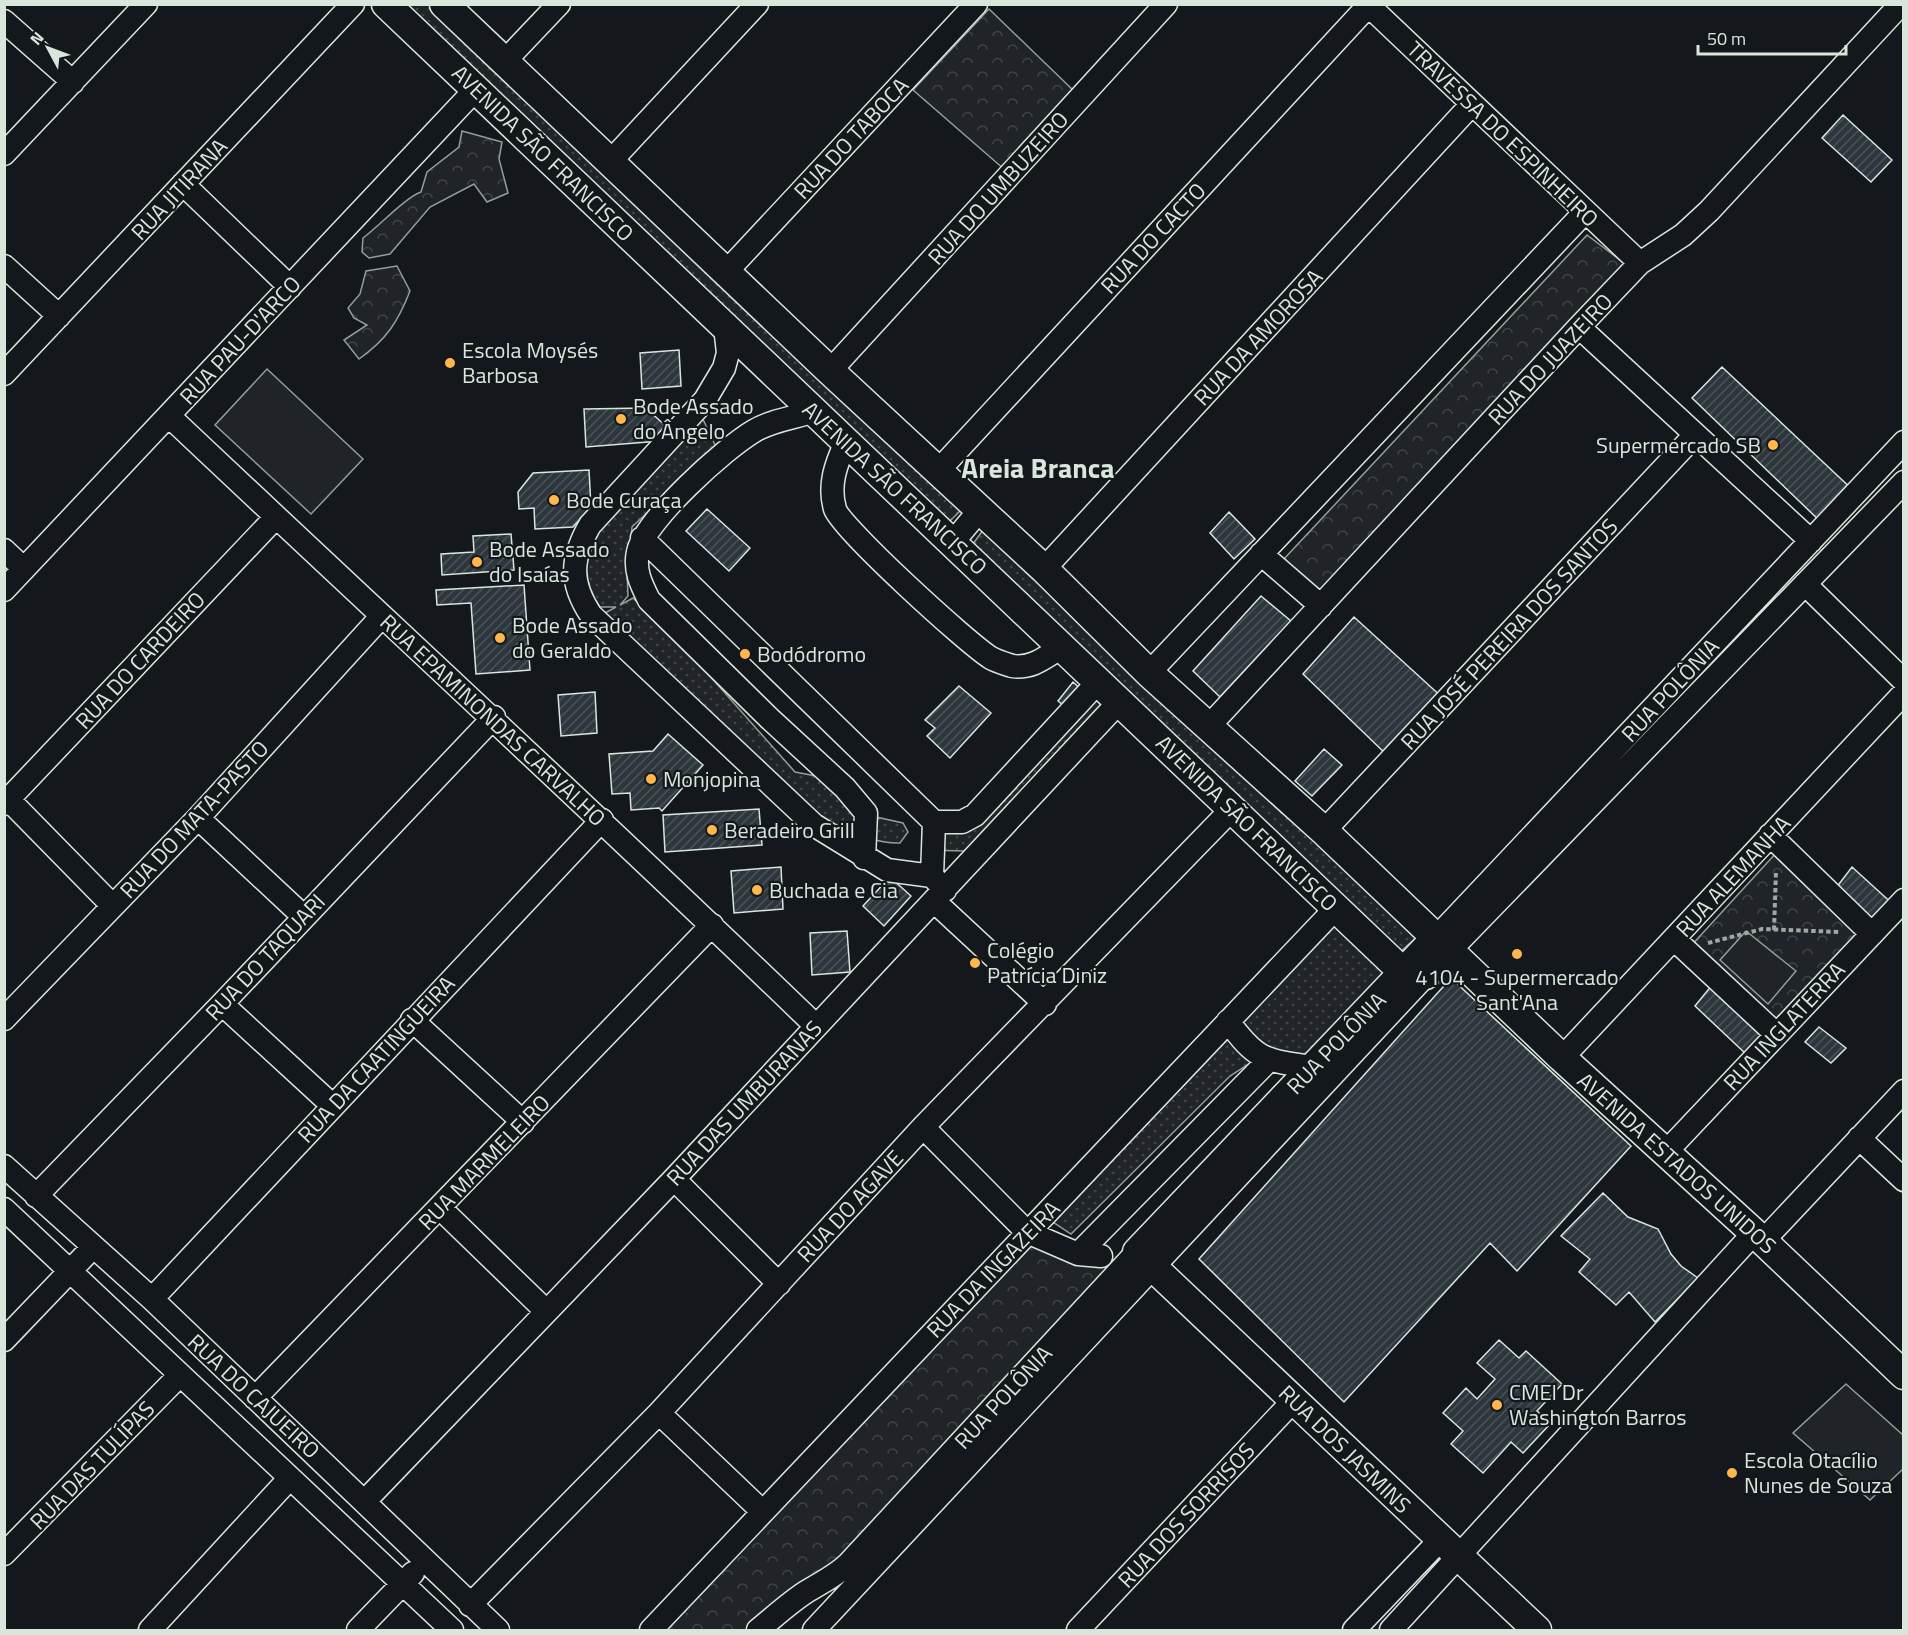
<svg xmlns="http://www.w3.org/2000/svg" width="1908" height="1635" font-family="'Titillium Web',sans-serif">
<defs>
<pattern id="grass-dots" width="8" height="8" patternUnits="userSpaceOnUse" patternTransform="scale(1.5)"><rect width="8" height="8" fill="#202428"/><path d="M2 2h.1M6 6h.1" fill="none" stroke="#404447" stroke-width="1.8" stroke-linecap="round"/></pattern>
<pattern id="forest-crowns" width="20" height="18" patternUnits="userSpaceOnUse" patternTransform="scale(1.5)"><rect width="20" height="18" fill="#202428"/><path d="M2 6a3 3 0 1 1 6 0M12 15a3 3 0 1 1 6 0" fill="none" stroke="#404447"/></pattern>
<pattern id="building-hatch" width="6" height="6" patternUnits="userSpaceOnUse" patternTransform="scale(1.5)"><rect width="6" height="6" fill="#2c363c"/><path d="M-1 1l2-2M0 6l6-6M5 7l2-2" fill="none" stroke="#4a5358"/></pattern>
</defs>
<rect width="100%" height="100%" fill="#14181c"/>
<path fill="url(#grass-dots)" stroke="#939e99" stroke-width="1.5" d="M398,5H429L964,507L948,523Z
M701,415L716,447L632,527L627,572L628,596L620,605L633,598L701,666L795,772L816,776L858,813L903,823L908,832L900,843C874,844 843,829 818,820L603,614L616,607H594C587,592 580,575 585,558C597,520 672,448 701,415Z
M986,526L1418,936L1401,951L973,544Z
M1096,693L1104,701L966,851L925,850L922,828L974,827Z
M1336,923L1391,976L1310,1060L1276,1055L1241,1028L1245,1015Z
M1229,1038L1255,1060L1230,1076L1071,1234L1053,1222Z"/>
<path fill="url(#forest-crowns)" stroke="#939e99" stroke-width="1.5" d="M989,9L1075,92L1005,170L913,90Z
M462,131L502,142L499,159L508,193L487,202L474,184L430,207L390,254L369,258L362,252L363,238C379,226 406,197 421,192L427,172L459,147Z
M1587,235L1632,269L1323,597L1283,560Z
M397,266L410,291C398,322 386,340 359,359L344,340L367,325L354,318L348,308L360,294L366,271Z
M1777,852L1867,933L1775,1028L1689,948Z
M1028,1241L1117,1262L831,1576L752,1630H651Z"/>
<path fill="#202428" stroke="#939e99" stroke-width="1.5" d="M267,369L363,459L311,514L215,425Z
M1746,931L1796,971L1768,1004L1720,960Z
M1846,1384L1903,1435V1469L1870,1500L1793,1433Z"/>
<path fill="url(#building-hatch)" stroke="#d8e6dc" stroke-width="1.5" d="M1843,115L1892,160L1871,182L1822,138Z
M679,350L681,386L642,389L640,353Z
M1722,367L1856,493L1824,525L1692,398Z
M646,408L669,429L660,441L586,447L584,409Z
M589,470L591,507L573,527L535,529L534,508L519,509L518,492L533,473Z
M707,509L750,548L729,571L686,531Z
M1229,512L1255,539L1234,559L1210,533Z
M511,534L514,570L442,575L441,554L474,552L473,536Z
M524,585L530,670L476,674L471,603L437,605L436,590Z
M1261,596L1291,621L1220,697L1193,671Z
M1354,617L1444,699L1390,758L1303,674Z
M1073,682L1085,693L1070,711L1058,701Z
M959,686L991,713L950,758L927,736L935,728L925,720Z
M595,692L597,733L561,736L558,695Z
M668,734L703,765L662,811L659,808L631,810L630,793L612,794L609,754L653,751Z
M1324,749L1342,765L1312,796L1295,781Z
M759,809L762,845L665,852L663,815Z
M781,867L783,909L734,913L731,871Z
M1852,867L1896,907L1877,928L1836,888Z
M890,877L911,896L884,926L863,906Z
M847,931L850,972L812,975L810,933Z
M1451,978L1631,1146L1517,1271L1490,1243L1344,1402L1199,1259Z
M1712,985L1764,1037L1747,1055L1695,1006Z
M1819,1027L1846,1048L1831,1063L1805,1042Z
M1603,1193L1628,1217L1658,1229L1671,1254L1681,1266L1698,1278L1655,1322L1629,1292L1616,1305L1579,1272L1590,1259L1561,1236Z
M1499,1340L1519,1358L1526,1351L1562,1384L1537,1411L1551,1423L1523,1453L1511,1442L1483,1473L1451,1444L1463,1431L1443,1413L1466,1388L1477,1399L1495,1379L1477,1363Z"/>
<g fill="none" stroke-linecap="round" stroke-linejoin="round">
<g stroke="#d8e6dc" stroke-width="25">
<path id="minor" d="M1367,4L1640,263
M4,21L73,82
M504,62L559,4
M4,154L146,4
M609,163L757,4
M183,184L290,287
M4,266L59,316
M727,271L976,4
M725,326L728,353L724,368L705,400L590,525C571,558 569,582 591,615L814,825L887,870L932,876L945,890
M1579,327L1811,541
M830,371L1166,4
M4,374L353,4
M815,411C794,418 772,420 754,431C725,448 644,521 638,552C634,570 641,584 649,600L769,718L845,788L866,813L864,858
M169,416C384,619 603,820 816,1026
M846,442C836,464 828,485 835,509C841,528 968,644 991,658C996,661 1006,664 1012,666C1033,669 1045,657 1062,647
M939,470L1368,6
M642,538L934,822H962L975,815L1098,682
M953,542L979,511
M4,550L24,569
M1261,554L1321,606
M1044,569L1472,104
M1805,584L1904,681
M4,590L476,89
M1149,673L1584,213
M1210,725L1579,327L1640,263L1683,235L1709,211L1901,4
M8,799L112,905
M4,804L276,517
M198,818L303,916
M1324,831L1694,436
M1770,835L1872,934
M932,876L934,822
M935,902L1045,1004
M1436,938L1904,442
M1674,939L1776,1034
M222,1004L332,1105
M4,1019L198,818L381,617
M412,1020L523,1122
M1228,1021C1257,1061 1265,1060 1312,1067
M1562,1058L1904,693
M923,1127L1027,1232L1078,1254L1101,1256
M1859,1138L1904,1180
M1666,1152L1904,900
M4,1166L152,1299L498,1630
M674,1179L779,1284
M36,1196L222,1004L494,717
M440,1208L546,1311
M4,1209L452,1630
M1763,1241L1904,1091
M1078,1254L1269,1060
M152,1299L602,820
M4,1340L93,1247
M255,1398L712,925
M659,1413L762,1511
M365,1501L674,1179L1120,701
M4,1554L179,1376
M470,1605L659,1413L923,1127L1232,809
M150,1630L289,1479
M358,1630L413,1573
M651,1630L1336,908
M758,1630C774,1617 789,1603 806,1592C822,1582 836,1576 849,1563L1137,1252
M814,1630L1426,975L1904,482
M1078,1630L1294,1400
M1354,1630L1440,1540
M1391,1630L1754,1233"/>
</g>
<g stroke="#d8e6dc" stroke-width="31">
<path id="major" d="M386,4L1403,972L1426,975
M444,4L830,371L1044,569L1149,673L1324,831L1562,1058L1763,1241L1904,1375
M1436,938L1137,1252L1537,1630"/>
</g>
<path stroke="#9da8a2" stroke-width="4" stroke-dasharray="4.5 3" stroke-linecap="butt" d="M1774,930L1776,871
M1708,943L1762,929L1840,932"/>
<use href="#minor" stroke="#14181c" stroke-width="22"/>
<use href="#major" stroke="#14181c" stroke-width="28"/>
</g>
<g fill="#ffb74d" stroke="#14181c" stroke-width="2">
<circle cx="450" cy="363" r="6"/>
<circle cx="621" cy="419" r="6"/>
<circle cx="1773" cy="445" r="6"/>
<circle cx="554" cy="500" r="6"/>
<circle cx="477" cy="562" r="6"/>
<circle cx="500" cy="638" r="6"/>
<circle cx="745" cy="654" r="6"/>
<circle cx="651" cy="779" r="6"/>
<circle cx="712" cy="830" r="6"/>
<circle cx="757" cy="890" r="6"/>
<circle cx="1517" cy="954" r="6"/>
<circle cx="975" cy="963" r="6"/>
<circle cx="1497" cy="1405" r="6"/>
<circle cx="1732" cy="1473" r="6"/>
</g>
<g text-anchor="middle" stroke-width="4.5" stroke-linejoin="round" paint-order="stroke">
<g font-size="22" fill="#d8e6dc" stroke="#14181c">
<text transform="translate(1503 134) rotate(44)" y="8">TRAVESSA DO ESPINHEIRO</text>
<text transform="translate(851 138) rotate(-47)" y="8">RUA DO TABOCA</text>
<text transform="translate(543 153) rotate(44)" y="8">AVENIDA SÃO FRANCISCO</text>
<text transform="translate(998 188) rotate(-48)" y="8">RUA DO UMBUZEIRO</text>
<text transform="translate(179 189) rotate(-47)" y="8">RUA JITIRANA</text>
<text transform="translate(1153 238) rotate(-47)" y="8">RUA DO CACTO</text>
<text transform="translate(1258 337) rotate(-47)" y="8">RUA DA AMOROSA</text>
<text transform="translate(240 340) rotate(-47)" y="8">RUA PAU-D'ARCO</text>
<text transform="translate(1550 359) rotate(-47)" y="8">RUA DO JUAZEIRO</text>
<text transform="translate(895 488) rotate(43)" y="8">AVENIDA SÃO FRANCISCO</text>
<text transform="translate(1509 634) rotate(-47)" y="8">RUA JOSÉ PEREIRA DOS SANTOS</text>
<text transform="translate(140 660) rotate(-47)" y="8">RUA DO CARDEIRO</text>
<text transform="translate(1670 690) rotate(-47)" y="8">RUA POLÔNIA</text>
<text transform="translate(493 720) rotate(43)" y="8">RUA EPAMINONDAS CARVALHO</text>
<text transform="translate(194 819) rotate(-47)" y="8">RUA DO MATA-PASTO</text>
<text transform="translate(1247 823) rotate(44)" y="8">AVENIDA SÃO FRANCISCO</text>
<text transform="translate(1733 876) rotate(-47)" y="8">RUA ALEMANHA</text>
<text transform="translate(265 957) rotate(-47)" y="8">RUA DO TAQUARI</text>
<text transform="translate(1784 1026) rotate(-47)" y="8">RUA INGLATERRA</text>
<text transform="translate(1336 1043) rotate(-46)" y="8">RUA POLÔNIA</text>
<text transform="translate(376 1059) rotate(-47)" y="8">RUA DA CAATINGUEIRA</text>
<text transform="translate(744 1103) rotate(-47)" y="8">RUA DAS UMBURANAS</text>
<text transform="translate(484 1162) rotate(-46)" y="8">RUA MARMELEIRO</text>
<text transform="translate(1677 1163) rotate(42)" y="8">AVENIDA ESTADOS UNIDOS</text>
<text transform="translate(850 1206) rotate(-47)" y="8">RUA DO AGAVE</text>
<text transform="translate(993 1269) rotate(-46)" y="8">RUA DA INGAZEIRA</text>
<text transform="translate(254 1396) rotate(43)" y="8">RUA DO CAJUEIRO</text>
<text transform="translate(1003 1397) rotate(-47)" y="8">RUA POLÔNIA</text>
<text transform="translate(1345 1449) rotate(44)" y="8">RUA DOS JASMINS</text>
<text transform="translate(92 1465) rotate(-46)" y="8">RUA DAS TULÍPAS</text>
<text transform="translate(1186 1515) rotate(-47)" y="8">RUA DOS SORRISOS</text>
</g>
<g font-size="22" fill="#d8e6dc" stroke="#14181c" text-anchor="start">
<text x="462" y="358">Escola Moysés<tspan x="462" dy="25">Barbosa</tspan></text>
<text x="633" y="414">Bode Assado<tspan x="633" dy="25">do Ângelo</tspan></text>
<text x="1761" y="453" text-anchor="end">Supermercado SB</text>
<text x="566" y="508">Bode Curaça</text>
<text x="489" y="557">Bode Assado<tspan x="489" dy="25">do Isaías</tspan></text>
<text x="512" y="633">Bode Assado<tspan x="512" dy="25">do Geraldo</tspan></text>
<text x="757" y="662">Bodódromo</text>
<text x="663" y="787">Monjopina</text>
<text x="724" y="838">Beradeiro Grill</text>
<text x="769" y="898">Buchada e Cia</text>
<text x="987" y="958">Colégio<tspan x="987" dy="25">Patrícia Diniz</tspan></text>
<text x="1517" y="985" text-anchor="middle">4104 - Supermercado<tspan x="1517" dy="25">Sant'Ana</tspan></text>
<text x="1509" y="1400">CMEI Dr<tspan x="1509" dy="25">Washington Barros</tspan></text>
<text x="1744" y="1468">Escola Otacílio<tspan x="1744" dy="25">Nunes de Souza</tspan></text>
</g>
<g font-size="28" font-weight="bold" fill="#d8e6dc" stroke="#14181c">
<text x="1038" y="478">Areia Branca</text>
</g>
</g>
<rect width="1908" height="1635" fill="none" stroke="#d8e6dc" stroke-width="12"/>
<g transform="translate(48 48) rotate(311)" stroke="#14181c" stroke-width="4.5" paint-order="stroke">
<path d="M0-4.5L10 22L0 15L-10 22Z" fill="#d8e6dc"/>
<text y="-9" font-size="16" font-weight="bold" text-anchor="middle" fill="#d8e6dc">N</text>
</g>
<path d="M1698 45v9h148v-9" fill="none" stroke="#d8e6dc" stroke-width="3"/>
<text x="1707" y="45" font-size="18" fill="#d8e6dc" stroke="#14181c" stroke-width="4.5" paint-order="stroke">50 m</text>
</svg>
